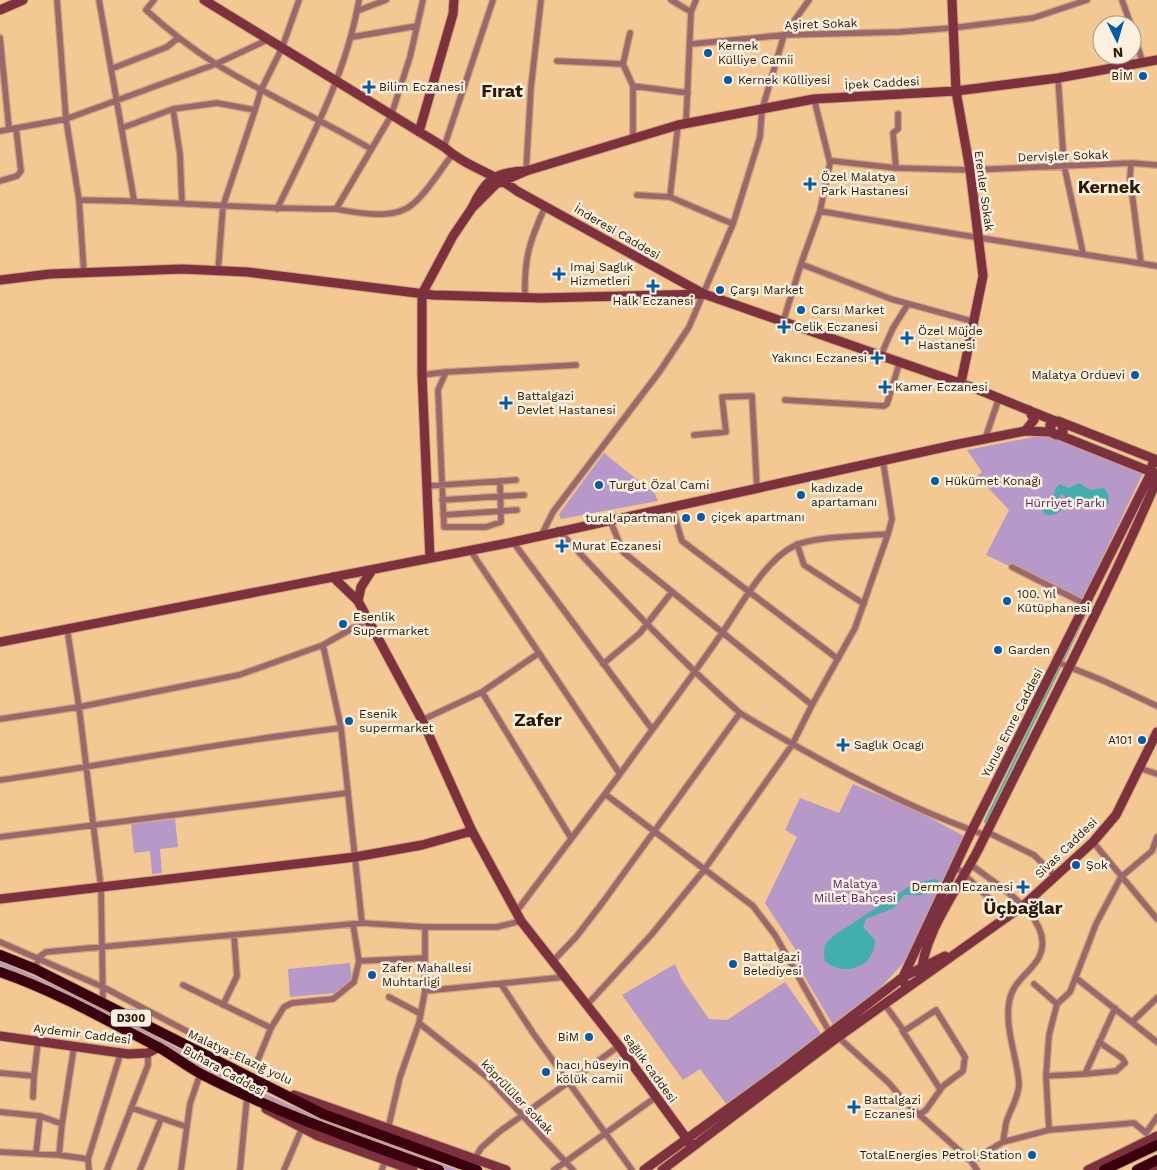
<svg xmlns="http://www.w3.org/2000/svg" width="1157" height="1170" font-family="'Work Sans',sans-serif">
<rect width="100%" height="100%" fill="#f3c892"/>
<path fill="#b698c9" d="M1049,434L1143,473L1082,601L986,555L1009,510L977,476L982,472L967,450Z
M604,453L655,494L658,501L561,519L559,514Z
M853,784L917,811L964,836L906,960L872,997L833,1025L794,959L799,955L765,903L797,837L785,830L800,798L839,813Z
M175,819L178,847L160,849L162,873L152,874L150,851L134,853L131,824Z
M0,961L81,997L255,1089L316,1117L458,1170H445C381,1146 317,1123 255,1094C169,1053 87,1003 0,965Z
M350,963L352,980L334,993L290,997L288,969Z
M675,964L682,980L709,1019L727,1020L785,982L822,1035L727,1105L700,1069L683,1080L622,995Z"/>
<path fill="#43afac" d="M1079,483L1090,490L1104,488L1108,494L1109,503L1105,507L1088,502H1074L1061,494L1057,499L1063,507C1060,514 1051,517 1044,514L1041,506L1052,500L1056,488L1060,484L1069,488Z
M933,879L939,880C930,898 923,895 904,895L894,908L866,919L863,927L875,940C875,967 844,978 825,961C822,947 825,943 836,934L913,884Z"/>
<g fill="none" stroke-linecap="round" stroke-linejoin="round">
<path stroke="#43afac" stroke-width="2" d="M985,822L1093,599"/>
<g stroke="#cba576" stroke-width="8">
<path id="street" d="M57,0L66,119L79,200C165,201 250,209 336,209
M99,0L134,200
M154,0L146,10C168,30 191,48 216,64C266,95 320,119 371,149
M423,0L410,57L391,116L336,209C359,213 395,221 414,203C429,190 440,170 452,155
M671,0L691,12
M1122,0L1131,25
M357,11L386,0
M1132,28L1143,64
M352,37L417,26
M0,38L9,129
M691,44L784,35L899,32L952,28L1033,18L1087,0
M557,61L623,64L633,86V139
M623,64L630,33
M111,69L167,47L178,38
M1058,78L1064,165L1083,253
M633,86L688,93
M814,99L830,163L820,211C932,231 1044,248 1157,266
M173,109L217,103L255,110L223,206L218,271
M255,110L261,90L282,48L299,0
M686,123L691,12L696,0
M122,128L173,109L180,154L182,203
M0,131L66,119L216,64L267,40
M444,147L493,0
M830,163L833,161L896,168L970,170L1131,163L1157,165
M1131,163L1130,178L1141,263
M896,168L893,133L898,129V114
M526,171L531,87L541,0
M0,181L17,176L21,171L16,128
M637,195L670,197
M79,200L84,273
M277,209C310,141 346,75 359,0
M733,224L760,137L762,110L784,35L809,0
M801,264L820,211
M525,297C524,259 529,242 545,207
M783,322L801,264L891,299L975,322
M881,355L893,328L908,304
M422,375L446,372
M785,400L884,406L887,404L900,361
M694,435L726,432L722,397L752,396L757,489
M985,439L999,398
M500,481L501,522L486,527H444L438,390L446,372L576,365
M426,486L516,480
M442,500L524,495
M672,507L682,541L838,659
M443,515L517,510
M610,520L623,552L812,705
M542,534L553,512L660,371L689,327L733,224L670,197L678,125
M513,542L652,729
M797,544L804,565L864,604
M1012,567L1085,604
M67,628L79,707L239,675L323,645L367,620
M323,645L341,728
M1057,662L1104,681L1157,706
M603,664L640,633L671,593
M482,692L571,838
M740,713C817,760 900,805 985,835
M0,719L79,707L101,888L103,1003
M422,720L482,692L539,653L470,550
M1139,768L1157,774
M620,774C654,727 689,681 722,633C741,606 764,561 794,546C813,536 865,536 888,534
M0,780C114,764 227,741 341,728L362,923
M605,794L753,906L775,935L830,1033
M987,832L1034,855L1055,876
M0,837L347,793
M1093,842L1157,919
M970,864C994,883 1060,920 1038,959C1028,975 1012,982 1009,1003C1005,1030 1017,1057 1019,1083C1019,1098 1010,1109 1006,1123C1005,1129 1004,1136 1003,1142
M955,866L1007,915
M516,912L620,774L539,653
M425,927V991
M0,942L103,987L255,1067L271,1028L284,1007L292,1003L333,999L354,982L359,961L353,924
M359,961L425,958
M552,962L576,937L603,902L740,713C675,656 617,593 558,530
M35,969L39,957L46,952L362,923L425,927H497L521,921
M1076,978L1157,1042
M501,984L533,1033L632,1170
M1034,984L1057,1004
M183,985L271,1028
M389,997L421,1014
M223,1005L237,976L234,935
M885,1005L904,1031L936,1010L965,1057L963,1071L943,1086L926,1110L919,1115
M586,1006L652,934L704,870L792,745L812,705L855,628L888,534L892,519L883,461
M1133,1021L1157,998
M419,1023L487,1077L573,1170
M902,1030L940,1089
M838,1037L889,1083L905,1102L971,1161L977,1170
M0,1073L34,1076L38,1042
M1085,1074L1116,1071L1125,1063L1122,1058L1099,1042
M1046,1076L1085,1074L1115,1008
M33,1097L34,1076
M132,1108L187,1127
M0,1112L40,1116L62,1124L59,1155L88,1159
M62,1124L74,1047
M388,1129L400,1077L419,1023L425,991L565,977
M1049,1130L1046,1076L1049,1035L1057,1004L1070,992L1096,924L1121,877L1152,851L1157,837
M1146,1133L1157,1117
M0,1152L59,1155
M36,1154L40,1116
M474,1160L481,1148L499,1132L619,1046
M971,1161L1003,1142L1049,1130L1134,1123L1145,1132
M89,1170L88,1159L121,1052
M107,1170L148,1065V1053
M140,1170L161,1119
M181,1170L190,1104L200,1074
M240,1170L247,1097
M284,1170L302,1128
M382,1170L385,1160
M554,1170L656,1097"/>
</g>
<g stroke="#cba576" stroke-width="11">
<path id="secondary" d="M204,0L444,147C466,167 494,173 517,191L702,293
M952,0L956,91L970,170L983,276L961,383
M0,10L23,0
M419,132L453,14L454,0
M526,171L678,125L814,99L956,91L1058,78L1157,60
M0,280L50,274L182,269L247,272L433,295L541,298L704,294L974,388L1055,421
M1062,423L1063,432L1056,435L1052,433L1050,425L1058,421L1157,460
M1025,431L1034,420L1029,410
M1059,435L1154,473
M430,558L422,375V294L453,236L472,208L496,184L526,171C494,172 485,180 472,208
M333,577L358,601L422,720L472,831L521,921L619,1046L692,1146
M358,601L361,587L372,570
M0,642L513,542L954,445L1025,431L1051,432
M0,899L355,857L422,845L472,831
M921,978C922,934 960,886 979,848C1039,726 1103,605 1157,480
M906,989L903,977L972,830L1152,471V465L1157,461
M0,1036L128,1054L148,1053L159,1047
M294,1095L506,1170
M266,1109L318,1136L413,1170
M644,1170L779,1072L903,977L945,956
M662,1170L838,1037L1024,905L1093,842L1116,815L1157,732
M1088,1170L1157,1136
M1153,1170L1157,1168"/>
</g>
<g stroke="#cba576" stroke-width="12">
<path id="highway" d="M0,955L35,969L323,1114L477,1170
M0,972C55,991 106,1020 158,1047C173,1055 187,1067 203,1075C279,1114 359,1141 439,1170
M1104,1170L1157,1145
M1137,1170L1157,1160"/>
</g>
<use href="#street" stroke="#9c666c" stroke-width="5.5"/>
<use href="#secondary" stroke="#7d303e" stroke-width="9"/>
<use href="#highway" stroke="#3a000e" stroke-width="10"/>
</g>
<g fill="#005ca9" stroke="#fcefdf" stroke-width="2">
<circle cx="708" cy="53" r="5"/>
<circle cx="1143" cy="76" r="5"/>
<circle cx="728" cy="80" r="5"/>
<path d="M366.5 79.5h5v5h5v5h-5v5h-5v-5h-5v-5h5z"/>
<path d="M807.5 176.5h5v5h5v5h-5v5h-5v-5h-5v-5h5z"/>
<path d="M556.5 266.5h5v5h5v5h-5v5h-5v-5h-5v-5h5z"/>
<path d="M650.5 278.5h5v5h5v5h-5v5h-5v-5h-5v-5h5z"/>
<circle cx="720" cy="290" r="5"/>
<circle cx="801" cy="310" r="5"/>
<path d="M781.5 319.5h5v5h5v5h-5v5h-5v-5h-5v-5h5z"/>
<path d="M904.5 330.5h5v5h5v5h-5v5h-5v-5h-5v-5h5z"/>
<path d="M874.5 350.5h5v5h5v5h-5v5h-5v-5h-5v-5h5z"/>
<circle cx="1135" cy="375" r="5"/>
<path d="M882.5 379.5h5v5h5v5h-5v5h-5v-5h-5v-5h5z"/>
<path d="M503.5 395.5h5v5h5v5h-5v5h-5v-5h-5v-5h5z"/>
<circle cx="935" cy="481" r="5"/>
<circle cx="599" cy="485" r="5"/>
<circle cx="801" cy="495" r="5"/>
<circle cx="701" cy="517" r="5"/>
<circle cx="686" cy="518" r="5"/>
<path d="M559.5 538.5h5v5h5v5h-5v5h-5v-5h-5v-5h5z"/>
<circle cx="1007" cy="601" r="5"/>
<circle cx="343" cy="624" r="5"/>
<circle cx="998" cy="650" r="5"/>
<circle cx="349" cy="721" r="5"/>
<circle cx="1142" cy="740" r="5"/>
<path d="M840.5 737.5h5v5h5v5h-5v5h-5v-5h-5v-5h5z"/>
<circle cx="1076" cy="865" r="5"/>
<path d="M1020.5 879.5h5v5h5v5h-5v5h-5v-5h-5v-5h5z"/>
<circle cx="733" cy="964" r="5"/>
<circle cx="372" cy="975" r="5"/>
<circle cx="589" cy="1037" r="5"/>
<circle cx="546" cy="1072" r="5"/>
<path d="M851.5 1099.5h5v5h5v5h-5v5h-5v-5h-5v-5h5z"/>
<circle cx="1032" cy="1155" r="5"/>
</g>
<g text-anchor="middle" stroke-width="5" stroke-linejoin="round" paint-order="stroke">
<rect fill="#fcefdf" stroke="#685a46" stroke-width="1" x="111" y="1009.5" width="40" height="17" rx="4"/>
<g font-size="11" font-weight="bold" fill="#291a04">
<text x="131" y="1022">D300</text>
</g>
<g font-size="12" fill="#291a04" stroke="#fcefdf">
<text transform="translate(821 24) rotate(-2)" y="4">Aşiret Sokak</text>
<text transform="translate(882 83) rotate(-3)" y="4">İpek Caddesi</text>
<text transform="translate(1063 156) rotate(-2)" y="4">Dervişler Sokak</text>
<text transform="translate(984 191) rotate(82)" y="4">Erenler Sokak</text>
<text transform="translate(617 232) rotate(30)" y="4">İnderesi Caddesi</text>
<text transform="translate(1012 723) rotate(-63)" y="4">Yunus Emre Caddesi</text>
<text transform="translate(1066 848) rotate(-44)" y="4">Sivas Caddesi</text>
<text transform="translate(82 1034) rotate(7)" y="4">Aydemir Caddesi</text>
<text transform="translate(240 1057) rotate(25)" y="4">Malatya-Elazığ yolu</text>
<text transform="translate(650 1068) rotate(54)" y="4">sağlık caddesi</text>
<text transform="translate(224 1071) rotate(29)" y="4">Buhara Caddesi</text>
<text transform="translate(517 1097) rotate(46)" y="4">köprülüler sokak</text>
</g>
<g font-size="12" fill="#291a04" stroke="#fcefdf" text-anchor="start">
<text x="718" y="50">Kernek<tspan x="718" dy="14">Külliye Camii</tspan></text>
<text x="1133" y="80" text-anchor="end">BİM</text>
<text x="738" y="84">Kernek Külliyesi</text>
<text x="379" y="91">Bilim Eczanesi</text>
<text x="821" y="181">Özel Malatya<tspan x="821" dy="14">Park Hastanesi</tspan></text>
<text x="570" y="271">Imaj Saglık<tspan x="570" dy="14">Hizmetleri</tspan></text>
<text x="730" y="294">Çarşı Market</text>
<text x="653" y="305" text-anchor="middle">Halk Eczanesi</text>
<text x="811" y="314">Carsı Market</text>
<text x="794" y="331">Celik Eczanesi</text>
<text x="918" y="335">Özel Müjde<tspan x="918" dy="14">Hastanesi</tspan></text>
<text x="867" y="362" text-anchor="end">Yakıncı Eczanesi</text>
<text x="1125" y="379" text-anchor="end">Malatya Orduevi</text>
<text x="895" y="391">Kamer Eczanesi</text>
<text x="517" y="400">Battalgazi<tspan x="517" dy="14">Devlet Hastanesi</tspan></text>
<text x="945" y="485">Hükümet Konağı</text>
<text x="609" y="489">Turgut Özal Cami</text>
<text x="811" y="492">kadızade<tspan x="811" dy="14">apartamanı</tspan></text>
<text x="711" y="521">çiçek apartmanı</text>
<text x="676" y="522" text-anchor="end">tural apartmanı</text>
<text x="572" y="550">Murat Eczanesi</text>
<text x="1017" y="598">100. Yıl<tspan x="1017" dy="14">Kütüphanesi</tspan></text>
<text x="353" y="621">Esenlik<tspan x="353" dy="14">Supermarket</tspan></text>
<text x="1008" y="654">Garden</text>
<text x="359" y="718">Esenik<tspan x="359" dy="14">supermarket</tspan></text>
<text x="1132" y="744" text-anchor="end">A101</text>
<text x="854" y="749">Saglık Ocagı</text>
<text x="1086" y="869">Şok</text>
<text x="1013" y="891" text-anchor="end">Derman Eczanesi</text>
<text x="743" y="961">Battalgazi<tspan x="743" dy="14">Belediyesi</tspan></text>
<text x="382" y="972">Zafer Mahallesi<tspan x="382" dy="14">Muhtarligi</tspan></text>
<text x="579" y="1041" text-anchor="end">BiM</text>
<text x="556" y="1069">hacı hüseyin<tspan x="556" dy="14">kölük camii</tspan></text>
<text x="864" y="1104">Battalgazi<tspan x="864" dy="14">Eczanesi</tspan></text>
<text x="1022" y="1159" text-anchor="end">TotalEnergies Petrol Station</text>
</g>
<g font-size="12" fill="#572670" stroke="#fcefdf">
<text x="1065" y="507">Hürriyet Parkı</text>
<text x="855" y="888">Malatya<tspan x="855" dy="14">Millet Bahçesi</tspan></text>
</g>
<g font-size="18" font-weight="bold" fill="#291a04" stroke="#fcefdf">
<text x="502" y="97">Fırat</text>
<text x="1109" y="193">Kernek</text>
<text x="538" y="726">Zafer</text>
<text x="1023" y="914">Üçbağlar</text>
</g>
</g>
<g transform="translate(1117 40) rotate(175)"><circle r="24" fill="#fcefdf" stroke="#a89a87"/>
<path d="M0-4L9 19L0 12L-9 19Z" fill="#005ca9"/>
<text y="-8" font-size="14" font-weight="bold" text-anchor="middle" fill="#291a04">N</text>
</g>
</svg>
